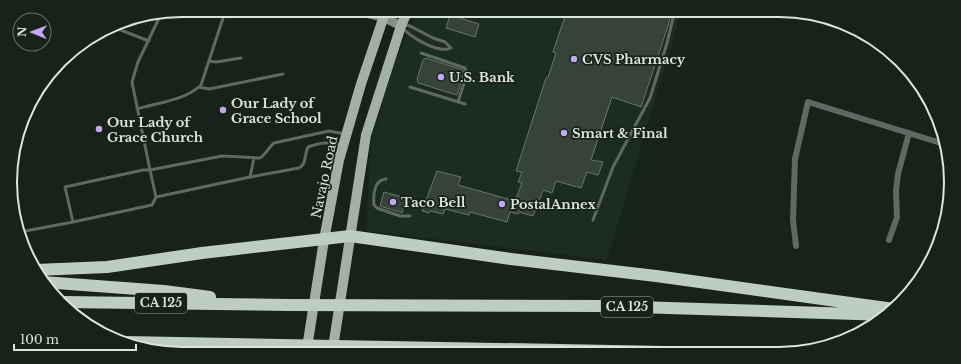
<svg xmlns="http://www.w3.org/2000/svg" width="961" height="364" font-family="'Libre Baskerville',serif">
<rect width="100%" height="100%" fill="#17221b"/>
<path fill="#1b2c21" d="M416,10H682L607,260L366,231L371,143L392,70Z"/>
<path fill="#36433b" stroke="#68756c" d="M567,10H672L668,26L641,107L612,97L591,160L603,162L598,175L587,172L581,188L556,181L552,193L543,190L533,216L519,212L518,214L510,212L507,222L470,212L469,215L445,209L443,214L430,211L429,213L422,211L437,171L461,177L458,185L515,201L522,183L518,182L522,172L516,171L546,78L548,77L556,53L553,52Z
M450,15L479,24L475,37L446,28Z
M426,58L463,70L464,74L457,95L418,83L417,79L423,60Z
M384,192L406,198L402,213L380,206Z"/>
<g fill="none" stroke-linecap="round" stroke-linejoin="round">
<path stroke="#636d67" stroke-width="1.5" stroke-dasharray="1 3" stroke-linecap="butt" d="M418,12L428,10"/>
<path stroke="#616763" stroke-width="3" d="M705,10L707,16
M799,13L868,38
M161,14L138,62L132,82L150,170L222,156L260,158C266,154 268,148 274,143L329,131L345,134
M407,25L412,27L433,38L445,42L451,48C438,54 410,37 401,26Z
M113,27L149,41
M421,53L465,68L467,74L458,102
M209,61L216,62L241,58
M199,87L209,89L283,74
M410,87L465,104
M137,109C157,103 186,100 201,85L224,15L210,10
M143,170H150L156,197L152,205L73,222L65,187Z
M250,177L299,168C307,164 304,154 308,147C321,142 329,142 342,145
M386,179C374,180 373,195 374,205L377,208L400,216H410
M156,197L250,177L254,158
M13,198L19,229
M593,220L613,167L650,98L667,43L675,10
M20,232L73,222"/>
<path stroke="#616763" stroke-width="6" d="M889,240L897,217L896,191L898,174L909,133
M796,246L793,220L795,159L808,102L944,144"/>
<path stroke="#869089" stroke-width="9" d="M353,10L383,17L401,26"/>
<path stroke="#a3b0a7" stroke-width="10" d="M306,354L324,240L339,160L361,84L386,10
M332,354L366,135L401,26L408,10"/>
<path stroke="#becdc2" stroke-width="12" d="M36,270L107,267L202,253L350,236L511,259L656,276L894,309
M43,282L164,291L210,297
M62,302L289,305L605,306L887,315
M125,342L717,353
M180,354L220,351"/>
</g>
<g fill="#c4a7f1" stroke="#17221b" stroke-width="1.5">
<circle cx="574" cy="59" r="4"/>
<circle cx="441" cy="77" r="4"/>
<circle cx="223" cy="110" r="4"/>
<circle cx="99" cy="129" r="4"/>
<circle cx="564" cy="133" r="4"/>
<circle cx="393" cy="202" r="4"/>
<circle cx="502" cy="204" r="4"/>
</g>
<g text-anchor="middle" stroke-width="3.5" stroke-linejoin="round" paint-order="stroke">
<g fill="#17221b" stroke="#a1aaa4" stroke-width="1">
<rect x="135" y="293" width="52" height="20" rx="3"/>
<rect x="601" y="297" width="52" height="20" rx="3"/>
</g>
<g font-size="12" font-weight="bold" fill="#dce4df">
<text x="161" y="307">CA 125</text>
<text x="627" y="311">CA 125</text>
</g>
<g font-size="13" font-weight="bold" fill="#dce4df" stroke="#17221b" text-anchor="start">
<text x="582" y="64">CVS Pharmacy</text>
<text x="449" y="82">U.S. Bank</text>
<text x="231" y="108">Our Lady of<tspan x="231" dy="15">Grace School</tspan></text>
<text x="107" y="127">Our Lady of<tspan x="107" dy="15">Grace Church</tspan></text>
<text x="572" y="138">Smart &amp; Final</text>
<text x="401" y="207">Taco Bell</text>
<text x="510" y="209">PostalAnnex</text>
</g>
<g font-size="13" fill="#dce4df" stroke="#17221b">
<text transform="translate(324 177) rotate(-78)" y="5">Navajo Road</text>
</g>
</g>
<path d="M0 0H961V364H0ZM182 17H779A165 165 0 0 1 944 182V182A165 165 0 0 1 779 347H182A165 165 0 0 1 17 182V182A165 165 0 0 1 182 17Z" fill="#17221b" fill-rule="evenodd"/>
<path fill="none" stroke="#dce4df" stroke-width="2" d="M182 17H779A165 165 0 0 1 944 182V182A165 165 0 0 1 779 347H182A165 165 0 0 1 17 182V182A165 165 0 0 1 182 17Z"/>
<g transform="translate(32 32) rotate(271)"><circle r="19" fill="#17221b" stroke="#667069"/>
<path d="M0-3L7 15L0 10L-7 15Z" fill="#c4a7f1"/>
<text y="-6" font-size="11" font-weight="bold" text-anchor="middle" fill="#dce4df">N</text>
</g>
<path d="M14 344v6h122v-6" fill="none" stroke="#dce4df" stroke-width="2"/>
<text x="20" y="344" font-size="12" fill="#dce4df" stroke="#17221b" stroke-width="3" paint-order="stroke">100 m</text>
</svg>
